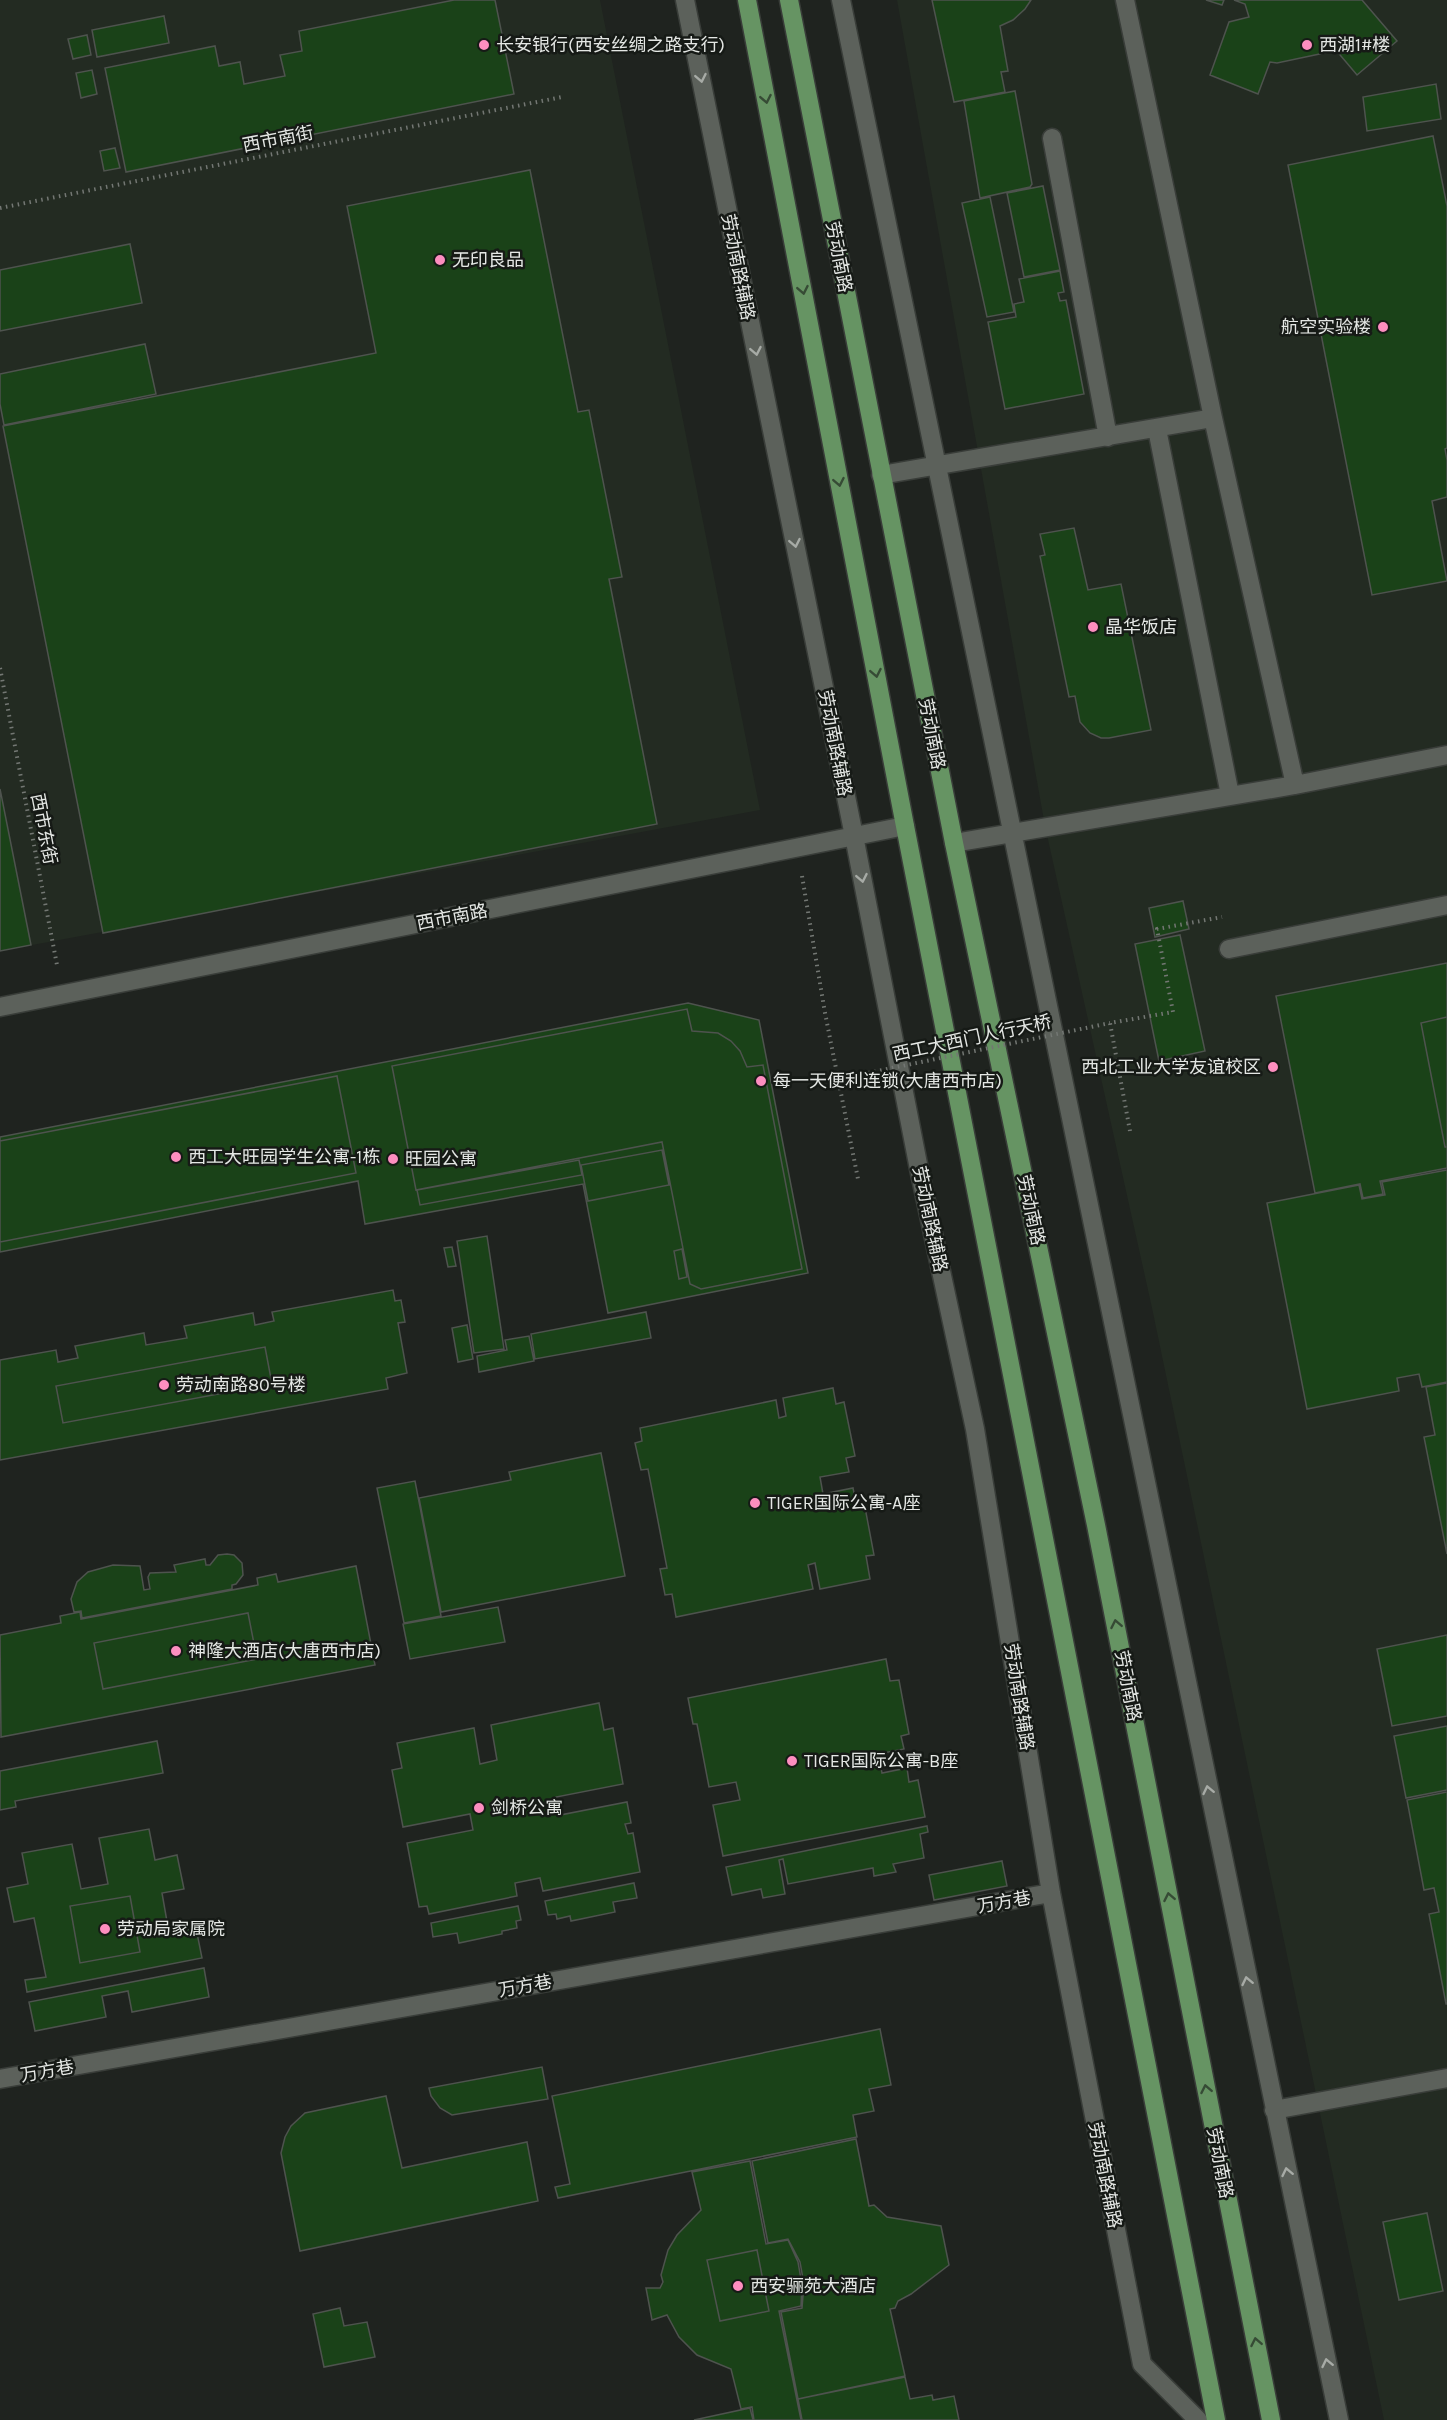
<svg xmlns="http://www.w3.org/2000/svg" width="1447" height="2420" font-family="Karla,'Noto Sans SC',sans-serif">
<rect width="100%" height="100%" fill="#1f231f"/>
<path fill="#232b22" d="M0,0H600L760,810L0,951Z
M897,0H1447V2420H1384L1152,1308L1045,826Z"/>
<path fill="#1a4218" stroke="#4e534e" stroke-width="1.5" d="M454,0H495L514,94L126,172L105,68L215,46L219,66L240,62L244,84L285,76L280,55L302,51L299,31Z
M932,0H1031L1025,9L1013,20L1000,26L1008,71L1001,72L1005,92L954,102Z
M1206,0H1224L1222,5Z
M1234,0H1362L1397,41L1357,75L1335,49L1329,52L1277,63L1270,62L1258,94L1210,75L1229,22L1249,17L1245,4Z
M164,16L169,43L97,57L92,30Z
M87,35L91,55L73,59L68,39Z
M92,70L97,94L81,98L76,73Z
M1436,84L1441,119L1367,131L1363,97Z
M1015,91L1032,184L1030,187L980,198L964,101Z
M1433,136L1447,206V448L1445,449L1447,460V497L1432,501L1447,581L1372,595L1288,165Z
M115,148L120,168L104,171L100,151Z
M530,170L578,412L589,410L622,577L609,579L657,824L103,933L3,426L376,353L347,206Z
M1043,186L1060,270L1024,277L1007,193Z
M990,197L1014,312L987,317L962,203Z
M130,244L142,303L0,331V270Z
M1060,271L1064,292L1058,293L1060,301L1066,300L1084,394L1005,409L988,322L1016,317L1014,304L1024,302L1019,279Z
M145,344L156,394L4,425L0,404V374Z
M1074,528L1088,590L1121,584L1151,730L1109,738H1101L1090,733L1080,722L1075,696L1069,697L1040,556L1045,555L1040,534Z
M0,789L31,945L0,951Z
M1183,901L1189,929L1155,937L1149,908Z
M1180,935L1205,1051L1159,1061L1135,944Z
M1447,963V1168L1380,1181L1383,1194L1363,1198L1360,1184L1315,1193L1276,996Z
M688,1003L759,1020L808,1273L608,1313L583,1184L365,1224L358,1181L0,1252V1137Z
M687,1009L692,1031L718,1033L731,1041L740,1051L747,1067L763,1065L802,1269L701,1289L690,1284L662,1142L416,1190L392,1066Z
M1447,1017V1147H1445L1421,1023Z
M337,1076L356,1173L0,1242V1141Z
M662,1150L669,1185L588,1201L581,1165Z
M579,1160L582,1175L420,1205L417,1190Z
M1447,1170V1382L1422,1387L1419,1374L1397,1378L1399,1391L1307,1409L1267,1203L1359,1185L1362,1199L1385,1195L1382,1182Z
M487,1236L504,1349L474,1353L457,1241Z
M452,1247L456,1266L448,1267L444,1248Z
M682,1249L687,1277L679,1279L674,1251Z
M393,1290L395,1301L401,1300L405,1322L398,1323L407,1373L386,1378L388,1389L0,1460V1360L56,1350L58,1362L78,1358L75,1346L144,1333L146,1345L187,1338L184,1326L253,1313L255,1325L274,1321L272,1312Z
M646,1312L651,1338L535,1359L531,1334Z
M467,1325L473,1359L458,1362L452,1328Z
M529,1336L534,1361L479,1372L477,1356L507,1350L505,1340Z
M265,1347L272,1384L63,1423L56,1386Z
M1447,1383V1554L1424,1437L1435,1435L1426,1387Z
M833,1388L836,1404L844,1402L855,1456L846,1458L849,1472L820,1477L823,1494L853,1488L856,1503L864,1502L874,1555L866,1556L870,1579L820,1589L815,1563L808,1565L813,1589L676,1617L672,1594L665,1595L660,1569L667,1568L648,1469L641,1470L635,1443L642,1441L640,1428L776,1400L779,1418L786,1416L783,1398Z
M601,1453L625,1576L441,1612L419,1498L511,1480L509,1472Z
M415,1481L441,1616L404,1623L377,1488Z
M227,1554L234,1555L242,1563L243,1575L236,1584L232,1585V1589L82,1618L81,1611L74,1612L71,1599L77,1582L88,1572L113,1565L140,1566L144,1590L150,1589L148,1577L150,1573L176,1572L174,1565L205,1559L206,1565H210L218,1555Z
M356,1566L375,1665L1,1737L0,1635L61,1623L60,1616L80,1612L81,1619L258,1585L257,1578L276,1574L278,1582Z
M498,1607L505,1642L410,1659L403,1624Z
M248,1613L257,1659L103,1689L94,1643Z
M1447,1635V1716L1392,1726L1377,1649Z
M886,1659L890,1681L899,1680L909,1734L901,1736L904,1749L878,1754L882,1773L907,1768L909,1782L918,1780L925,1817L723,1856L713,1805L740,1800L736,1782L709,1787L697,1724H693L688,1698Z
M599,1703L604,1730L613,1728L623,1784L556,1797L560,1815L627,1802L631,1823L625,1824L628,1834L633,1833L640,1872L543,1891L540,1878L515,1883L517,1896L429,1914L427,1906L419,1907L407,1843L473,1830L470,1814L403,1827L392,1770L402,1768L397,1743L474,1728L480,1764L497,1760L491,1725Z
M1447,1726V1790L1406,1798L1394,1736Z
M157,1741L163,1773L15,1801L16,1807L0,1810V1771Z
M1447,1792V2004H1446L1429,1914L1439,1912L1434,1888L1424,1890L1407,1800Z
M927,1826L928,1832L920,1834L924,1858L893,1864L896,1872L874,1876L873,1868L788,1884L783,1859L779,1860L785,1894L763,1898L761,1889L732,1895L726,1867Z
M149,1829L155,1860L177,1855L184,1889L162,1893L169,1933L196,1928L202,1958L27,1992L25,1980L46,1977L34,1918L14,1922L7,1888L28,1884L22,1853L72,1844L81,1889L108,1884L99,1838Z
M1002,1861L1007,1886L934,1900L929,1875Z
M634,1883L637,1898L613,1902L615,1912L571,1921L570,1916L557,1919L556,1914L548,1915L545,1901Z
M130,1896L140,1952L80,1963L70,1906Z
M518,1906L521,1920L516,1921L517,1928L502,1931V1934L459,1943L457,1933L433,1937L431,1923Z
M204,1968L209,1997L132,2012L128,1991L102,1996L106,2017L35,2031L29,2002Z
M880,2029L891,2085L869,2089L874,2111L853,2115L857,2137L558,2198L555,2187L570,2184L552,2096Z
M542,2067L548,2099L452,2115L440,2108L431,2096L429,2088Z
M386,2096L402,2168L527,2142L538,2201L300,2251L281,2153L285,2137L291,2126L305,2113Z
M856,2139L869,2206L874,2205L887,2217L941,2226L949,2265L911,2294L898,2301L895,2308L890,2309L905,2376L798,2399L781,2312L802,2308L804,2284L800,2262L788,2239L768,2243L752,2161Z
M750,2161L766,2244L788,2240L798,2262L802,2285L801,2306L779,2311L801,2420H754L752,2407L741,2409L731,2369L697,2355L679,2337L667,2315L652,2320L646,2288H660L663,2282L661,2275L668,2250L677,2235L701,2210L692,2172Z
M1427,2213L1443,2291L1399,2300L1383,2222Z
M757,2250L769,2311L720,2321L707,2260Z
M340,2308L344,2326L367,2322L375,2357L324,2367L313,2314Z
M905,2377L910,2399L932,2395L933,2400L954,2396L959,2420H802L798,2399Z
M750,2408L753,2420H694Z"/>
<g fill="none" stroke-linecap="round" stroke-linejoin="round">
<g stroke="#393d39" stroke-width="21">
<path id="minor" d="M685,0L854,836L918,1164L975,1429L1051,1893L1142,2364L1198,2420
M841,0L1339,2420
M1052,138L1108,437
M1213,418L1295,785
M1157,429L1230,795
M881,475L1213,418L1125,0
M954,843L1295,785L1447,755
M1229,949L1447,905
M0,1007L905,826
M0,2079L1051,1893
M1274,2110L1447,2078"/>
</g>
<g stroke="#393d39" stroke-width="21">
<path id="major" d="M747,0L905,826L1216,2420
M789,0L954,843L1096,1525L1271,2420"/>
</g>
<path stroke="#737773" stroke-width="4" stroke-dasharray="1.5 4.5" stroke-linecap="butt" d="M0,208L562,97
M0,668L57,965
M802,876L825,1013L858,1179
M1130,1131L1110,1023L1173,1012L1157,929L1222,917"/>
<use href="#minor" stroke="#5c615b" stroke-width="18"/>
<use href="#major" stroke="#669463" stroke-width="18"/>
<path stroke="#737773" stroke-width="4" stroke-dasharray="1.5 4.5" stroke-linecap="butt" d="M839,1079L1110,1023"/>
</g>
<defs><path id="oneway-chevron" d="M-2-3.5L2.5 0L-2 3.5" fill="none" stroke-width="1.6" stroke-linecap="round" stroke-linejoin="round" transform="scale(1.5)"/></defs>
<g stroke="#a7aba6">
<use href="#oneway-chevron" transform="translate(701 78) rotate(79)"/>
<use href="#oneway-chevron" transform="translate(756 351) rotate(79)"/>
<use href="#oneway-chevron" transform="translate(795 543) rotate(79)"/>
<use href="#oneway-chevron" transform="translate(862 878) rotate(79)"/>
<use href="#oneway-chevron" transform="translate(1208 1790) rotate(-102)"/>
<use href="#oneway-chevron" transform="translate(1247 1981) rotate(-102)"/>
<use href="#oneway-chevron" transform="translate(1287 2172) rotate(-102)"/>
<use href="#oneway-chevron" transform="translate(1327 2363) rotate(-102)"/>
</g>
<g stroke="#364b35">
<use href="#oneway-chevron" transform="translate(766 99) rotate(79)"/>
<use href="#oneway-chevron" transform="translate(803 290) rotate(79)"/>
<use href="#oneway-chevron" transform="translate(839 482) rotate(79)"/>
<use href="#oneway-chevron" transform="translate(876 673) rotate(79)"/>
<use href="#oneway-chevron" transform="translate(1116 1624) rotate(-101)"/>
<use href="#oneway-chevron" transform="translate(1169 1897) rotate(-101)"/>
<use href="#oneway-chevron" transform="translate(1206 2089) rotate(-101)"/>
<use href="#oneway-chevron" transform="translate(1256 2342) rotate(-101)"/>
</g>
<g fill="#fd8ebf" stroke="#161a16" stroke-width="2">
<circle cx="484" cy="45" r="6"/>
<circle cx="1307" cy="45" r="6"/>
<circle cx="440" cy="260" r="6"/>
<circle cx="1383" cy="327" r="6"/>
<circle cx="1093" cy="627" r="6"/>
<circle cx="1273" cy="1067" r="6"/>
<circle cx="761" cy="1081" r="6"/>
<circle cx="176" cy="1157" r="6"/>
<circle cx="393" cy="1159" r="6"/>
<circle cx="164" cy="1385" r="6"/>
<circle cx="755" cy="1503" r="6"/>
<circle cx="176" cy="1651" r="6"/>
<circle cx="792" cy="1761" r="6"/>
<circle cx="479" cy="1808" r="6"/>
<circle cx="105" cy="1929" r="6"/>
<circle cx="738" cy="2286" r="6"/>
</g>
<g text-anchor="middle" stroke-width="5" stroke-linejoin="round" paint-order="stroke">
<g font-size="18" fill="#e4e7e4" stroke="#161a16" text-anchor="start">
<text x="496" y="51">长安银行(西安丝绸之路支行)</text>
<text x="1319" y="51">西湖1#楼</text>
<text x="452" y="266">无印良品</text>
<text x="1371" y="333" text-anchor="end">航空实验楼</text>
<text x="1105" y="633">晶华饭店</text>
<text x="1261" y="1073" text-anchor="end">西北工业大学友谊校区</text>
<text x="773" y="1087">每一天便利连锁(大唐西市店)</text>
<text x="188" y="1163">西工大旺园学生公寓-1栋</text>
<text x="405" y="1165">旺园公寓</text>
<text x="176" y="1391">劳动南路80号楼</text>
<text x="767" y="1509">TIGER国际公寓-A座</text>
<text x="188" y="1657">神隆大酒店(大唐西市店)</text>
<text x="804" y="1767">TIGER国际公寓-B座</text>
<text x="491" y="1814">剑桥公寓</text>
<text x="117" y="1935">劳动局家属院</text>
<text x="750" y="2292">西安骊苑大酒店</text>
</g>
<g font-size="18" fill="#e4e7e4" stroke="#161a16">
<text transform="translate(278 139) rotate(-11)" y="6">西市南街</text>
<text transform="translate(839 257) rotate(79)" y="6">劳动南路</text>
<text transform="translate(738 267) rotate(79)" y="6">劳动南路辅路</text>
<text transform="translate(932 734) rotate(79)" y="6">劳动南路</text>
<text transform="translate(835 743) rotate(79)" y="6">劳动南路辅路</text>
<text transform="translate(44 829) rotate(79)" y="6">西市东街</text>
<text transform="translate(452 917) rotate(-11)" y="6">西市南路</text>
<text transform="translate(972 1038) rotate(-12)" y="6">西工大西门人行天桥</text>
<text transform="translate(1031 1210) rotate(78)" y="6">劳动南路</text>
<text transform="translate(930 1219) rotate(78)" y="6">劳动南路辅路</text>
<text transform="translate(1128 1686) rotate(79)" y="6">劳动南路</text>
<text transform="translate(1019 1697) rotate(81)" y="6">劳动南路辅路</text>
<text transform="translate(1004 1902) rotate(-10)" y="6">万方巷</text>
<text transform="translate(525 1986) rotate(-10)" y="6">万方巷</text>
<text transform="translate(47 2071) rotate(-10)" y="6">万方巷</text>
<text transform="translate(1220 2163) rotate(79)" y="6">劳动南路</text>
<text transform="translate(1105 2175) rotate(79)" y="6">劳动南路辅路</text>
</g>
</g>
</svg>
